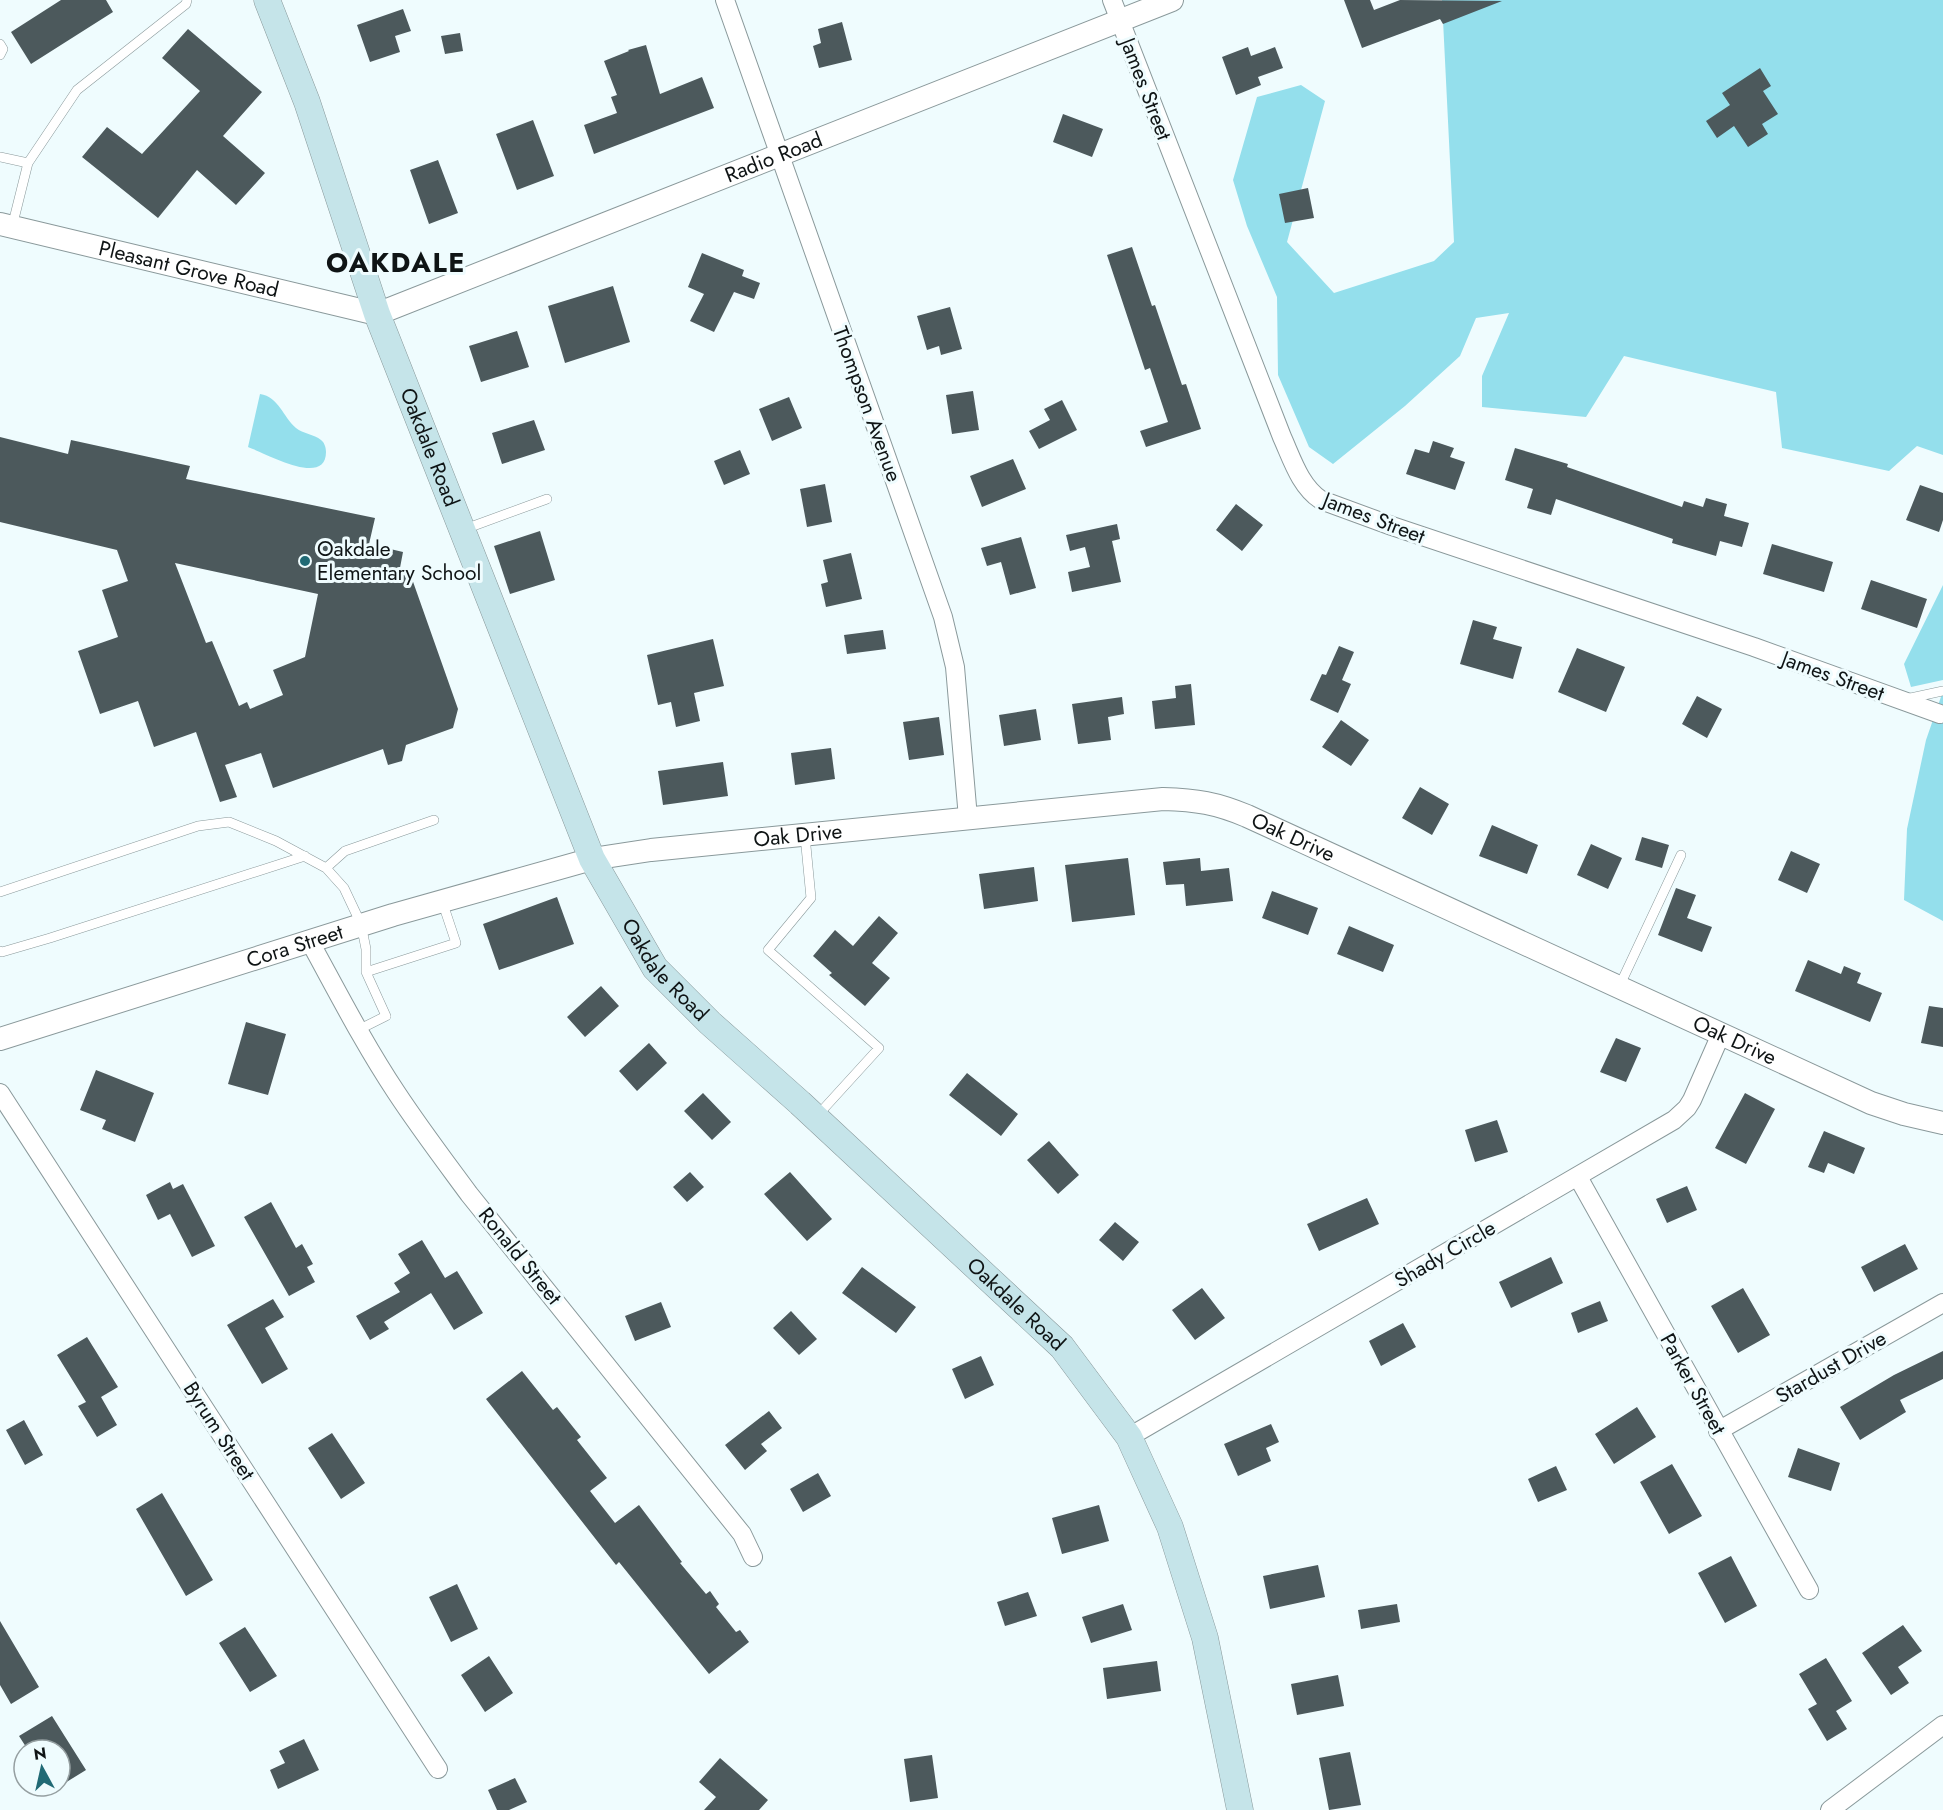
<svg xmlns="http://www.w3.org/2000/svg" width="1943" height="1810" font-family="Jost,sans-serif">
<rect width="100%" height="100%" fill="#effcfe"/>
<path fill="#94dfec" d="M1442,0H1943V455L1917,446L1889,471L1782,448L1776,392L1624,356L1586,417L1482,407V376L1509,313L1476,318L1460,356L1405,406L1333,464L1309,447L1278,375L1277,297L1247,226L1233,180L1257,97L1301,85L1325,101L1287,242L1334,293L1434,261L1454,242Z
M260,394C279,397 283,417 296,428C303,434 314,434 321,440C324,442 326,447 326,452C326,488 265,453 248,447Z
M1943,585V680L1911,687L1904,664Z
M1943,691V921L1904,900L1907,829L1926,740Z"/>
<path fill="#4c595c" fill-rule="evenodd" d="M61,0H106L113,12L31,64L11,32Z
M1344,0H1370L1374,10L1400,0L1502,1L1443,24L1440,19L1362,48Z
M403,9L411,31L395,36L400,52L370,62L357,25Z
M842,22L852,60L819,68L813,46L821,43L818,29Z
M188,29L262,92L223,136L265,173L236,205L197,170L158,218L82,157L107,127L142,154L200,91L162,58Z
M460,33L463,51L445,54L441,36Z
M646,45L660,94L702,77L714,108L594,154L584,125L617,113L611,97L617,95L604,61L629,51L628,50Z
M1248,47L1251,56L1275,47L1283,68L1258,77L1261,85L1236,95L1222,57Z
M1760,68L1771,86L1763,91L1778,114L1762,124L1768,134L1748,147L1734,126L1717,138L1706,121L1730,105L1722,93Z
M1063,114L1103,129L1092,157L1053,142Z
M533,120L554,176L517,190L496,134Z
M438,160L458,213L429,224L410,170Z
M1308,188L1314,218L1285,223L1279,194Z
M1132,247L1152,306L1155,305L1182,385L1186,384L1201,429L1146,447L1140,431L1168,422L1150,368L1145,370L1107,255Z
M702,253L744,270L742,276L760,283L754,299L734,292L714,332L690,321L704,294L688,287Z
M613,286L630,342L565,363L548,306Z
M950,307L962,349L941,355L939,346L927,350L917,316Z
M517,331L529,367L481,382L469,346Z
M973,391L979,430L952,434L946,395Z
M789,397L802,428L772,441L759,409Z
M1062,400L1077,430L1039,449L1029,431L1050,420L1044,409Z
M534,420L545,450L502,464L492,433Z
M0,437L68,454L71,440L190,466L186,479L375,518L369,544L403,552L399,573L411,576L458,709L453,728L406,745L402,761L388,765L383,749L273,788L261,753L225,765L237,797L220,802L196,732L154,747L138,701L100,714L78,651L118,637L102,590L128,581L117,550L0,522ZM175,563L318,594L305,657L273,670L283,695L250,709L247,702L239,706L212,641L206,643Z
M1433,441L1454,448L1450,457L1465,462L1455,490L1406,474L1415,449L1429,453Z
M1515,448L1568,464L1567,467L1682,507L1684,501L1703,507L1706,498L1727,504L1724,516L1749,523L1742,547L1720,541L1716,556L1672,543L1673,539L1556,499L1551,515L1527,508L1533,489L1505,480Z
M740,450L750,474L724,485L714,461Z
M1013,459L1026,489L982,507L970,476Z
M825,484L832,522L807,527L800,489Z
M1920,485L1943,493V520L1939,532L1906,520Z
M1236,504L1263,525L1242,551L1216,530Z
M1117,524L1120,539L1112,541L1121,582L1072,592L1068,572L1090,567L1085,547L1070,551L1066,535Z
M540,531L555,580L510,594L494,546Z
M1021,537L1036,588L1010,595L1001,562L987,566L981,548Z
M1772,544L1833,562L1824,592L1763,574Z
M851,553L862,599L826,607L821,584L828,582L823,560Z
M1871,580L1927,599L1917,628L1861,609Z
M1473,620L1497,627L1493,639L1522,647L1513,679L1460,664Z
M883,630L886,649L847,654L844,635Z
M713,639L724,686L694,693L700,721L676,727L671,702L658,705L647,655Z
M1339,646L1354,652L1342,680L1351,684L1338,713L1310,700L1322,674L1326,675Z
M1577,648L1625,667L1606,712L1558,692Z
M1191,684L1195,725L1155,729L1152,701L1176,698L1175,686Z
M1697,696L1722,709L1707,738L1682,724Z
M1122,697L1124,714L1108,717L1111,740L1078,744L1072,704Z
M1036,709L1041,740L1004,746L999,715Z
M939,717L944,755L909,760L903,722Z
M1341,720L1369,740L1351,766L1322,747Z
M831,748L835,779L795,785L791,753Z
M723,762L728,796L663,805L658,771Z
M1420,787L1449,804L1432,835L1402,818Z
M1492,825L1538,845L1527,874L1479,856Z
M1642,837L1669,845L1662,868L1635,860Z
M1591,844L1622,858L1608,889L1577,875Z
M1791,851L1820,864L1807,893L1778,880Z
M1128,858L1135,915L1072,922L1065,865Z
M1200,858L1201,871L1229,868L1233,901L1186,906L1184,884L1166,885L1163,862Z
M1034,867L1038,901L984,909L979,874Z
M1676,888L1696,895L1687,918L1712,927L1702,952L1658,935Z
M1272,891L1318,908L1308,935L1262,918Z
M557,897L574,944L499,970L483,924Z
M879,916L898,933L872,963L890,978L865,1006L829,975L832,973L813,956L835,930L853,946Z
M1349,926L1394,945L1383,972L1337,954Z
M1808,960L1841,974L1844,966L1861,973L1857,983L1882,993L1870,1022L1795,991Z
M601,986L619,1006L585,1037L567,1017Z
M1929,1006L1943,1008V1047L1921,1043Z
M246,1022L286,1034L268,1095L228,1084Z
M1616,1038L1641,1048L1626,1082L1600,1072Z
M649,1043L667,1063L637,1091L619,1071Z
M96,1070L154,1093L135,1142L102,1129L106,1120L80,1110Z
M967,1073L1018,1114L1001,1136L949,1095Z
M703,1093L731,1122L712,1140L684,1111Z
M1745,1093L1775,1109L1746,1164L1715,1148Z
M1497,1120L1508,1152L1475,1162L1465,1130Z
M1824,1131L1865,1148L1854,1174L1828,1163L1824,1173L1808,1167Z
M1049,1141L1079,1175L1058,1194L1027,1160Z
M690,1172L704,1187L687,1202L673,1187Z
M790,1172L832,1219L807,1241L764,1194Z
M170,1182L173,1189L183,1184L215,1246L192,1257L170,1214L158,1220L146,1195Z
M1687,1186L1697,1210L1667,1223L1656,1199Z
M1367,1198L1379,1224L1319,1251L1307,1224Z
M271,1202L296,1248L302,1244L313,1264L307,1267L315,1282L289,1296L244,1217Z
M1115,1222L1139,1242L1123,1261L1099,1240Z
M422,1240L445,1278L457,1271L483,1313L454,1330L431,1293L384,1322L389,1329L370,1340L356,1316L400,1292L394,1283L410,1273L398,1254Z
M1905,1244L1918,1269L1874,1292L1861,1267Z
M1551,1257L1563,1283L1511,1308L1499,1282Z
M862,1267L916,1307L896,1333L842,1293Z
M1202,1288L1225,1318L1195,1340L1172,1310Z
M1743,1288L1770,1335L1738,1353L1711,1306Z
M273,1299L284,1317L265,1328L288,1369L262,1384L227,1325Z
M1600,1301L1608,1321L1578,1333L1571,1313Z
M661,1302L671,1327L635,1341L625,1316Z
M791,1311L817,1339L799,1355L773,1328Z
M1403,1323L1416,1347L1381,1366L1369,1341Z
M87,1337L118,1387L101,1397L117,1425L97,1437L78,1406L86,1402L57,1355Z
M1943,1351V1379L1900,1400L1906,1412L1860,1440L1840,1407L1894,1375Z
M981,1356L994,1385L965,1399L952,1369Z
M522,1371L553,1410L557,1407L581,1437L577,1440L607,1478L590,1491L615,1523L639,1505L682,1562L680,1563L706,1594L710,1591L719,1604L716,1607L736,1632L740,1630L749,1642L709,1674L619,1562L616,1565L486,1399Z
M1637,1407L1656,1437L1614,1464L1595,1434Z
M769,1411L782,1428L761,1444L767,1451L745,1470L725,1445Z
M24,1420L43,1455L25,1465L6,1430Z
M1271,1424L1279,1442L1266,1448L1271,1461L1238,1476L1224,1444Z
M332,1433L365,1483L341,1499L308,1448Z
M1798,1448L1840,1463L1831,1491L1788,1477Z
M1672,1464L1702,1516L1669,1534L1640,1482Z
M1556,1466L1567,1490L1538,1502L1528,1479Z
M818,1473L831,1496L803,1512L790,1489Z
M162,1493L213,1580L186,1596L136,1509Z
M1099,1505L1109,1541L1062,1554L1052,1518Z
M1731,1556L1757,1606L1725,1623L1698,1573Z
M1318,1565L1325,1597L1270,1609L1263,1576Z
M457,1584L478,1629L451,1642L429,1597Z
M1028,1592L1037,1616L1005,1626L997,1602Z
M1123,1604L1132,1630L1091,1643L1082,1617Z
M1397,1604L1400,1622L1361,1629L1358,1610Z
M0,1621L39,1687L11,1704L0,1685Z
M1903,1625L1922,1651L1898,1667L1909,1683L1891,1695L1862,1653Z
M245,1627L277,1676L250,1692L219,1643Z
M489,1656L513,1693L485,1712L461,1675Z
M1826,1658L1852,1701L1836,1711L1847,1729L1827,1741L1808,1709L1817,1704L1799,1674Z
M1157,1661L1161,1691L1107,1699L1103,1668Z
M1338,1675L1344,1706L1297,1715L1291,1684Z
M52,1716L86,1770L60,1786V1750H28L19,1736Z
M304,1739L319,1770L278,1789L270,1770L285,1763L279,1751Z
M1350,1752L1361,1805L1329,1810L1319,1758Z
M932,1755L938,1798L910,1802L904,1759Z
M720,1758L768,1800L759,1810H704L716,1797L699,1782Z
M515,1778L527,1802L509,1810H497L488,1790Z"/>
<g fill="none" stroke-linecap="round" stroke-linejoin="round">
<g stroke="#8a999b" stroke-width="10">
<path id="service" d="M0,44L3,49L0,55
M0,157L28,163
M12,227L28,163L77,90L186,4L187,0
M465,529L547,499
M1906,699L1943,691
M805,836L811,898L768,950L879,1048L817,1116
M326,868L345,851L434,820
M0,892L198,826L229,822L276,841L326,868L344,888L361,924L366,949V972L386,1016L358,1030
M0,951L2,952L50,938L305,856
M366,972L456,943L442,901
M1619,987L1681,855"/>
</g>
<g stroke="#8a999b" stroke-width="20">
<path id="minor" d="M725,0L943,617L955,667L968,818
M1112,0L1282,437C1292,459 1300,486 1321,500L1392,526L1754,647L1940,714
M309,940C337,991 364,1044 396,1092C419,1127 444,1160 469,1194L742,1534L753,1557
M0,1093L438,1769
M1578,1177L1809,1590
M1718,1431L1943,1303
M1129,1437L1674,1120L1687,1108L1692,1100L1721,1034
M1830,1810L1943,1725"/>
</g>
<g stroke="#8a999b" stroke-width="24">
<g id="tertiary">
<path id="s1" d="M0,224L377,314L1172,0"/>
<path id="s2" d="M0,1039L393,915L592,859L651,850L1163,799C1197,800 1216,803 1247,816L1871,1103L1904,1114L1943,1123"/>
</g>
</g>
<g stroke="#8a999b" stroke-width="27">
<g id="secondary">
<path id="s3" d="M267,0L307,102L377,314L592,859L655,968L710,1023L800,1103L1062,1347L1129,1437L1170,1527L1205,1638L1240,1810"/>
</g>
</g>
<use href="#service" stroke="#fff" stroke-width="9"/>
<use href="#minor" stroke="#fff" stroke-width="18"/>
<use href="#tertiary" stroke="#fff" stroke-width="22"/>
<use href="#secondary" stroke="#c5e4e9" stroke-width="26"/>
</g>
<circle fill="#216a75" stroke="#effcfe" stroke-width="2" cx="305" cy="561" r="6"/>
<g text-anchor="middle" stroke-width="6" stroke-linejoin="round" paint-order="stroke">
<g font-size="21" fill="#0f1415" stroke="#effcfe">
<text transform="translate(1146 89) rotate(69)" y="7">James Street</text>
<text dy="7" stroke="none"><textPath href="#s1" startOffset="814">Radio Road</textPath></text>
<text dy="7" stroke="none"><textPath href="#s1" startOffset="194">Pleasant Grove Road</textPath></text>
<text transform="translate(867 404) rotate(70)" y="7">Thompson Avenue</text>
<text dy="7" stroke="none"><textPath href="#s3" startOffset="476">Oakdale Road</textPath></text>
<text transform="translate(1374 518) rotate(21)" y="7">James Street</text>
<text transform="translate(1833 676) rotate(20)" y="7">James Street</text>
<text dy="7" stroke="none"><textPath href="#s2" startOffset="826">Oak Drive</textPath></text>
<text dy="7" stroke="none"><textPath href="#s2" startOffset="1330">Oak Drive</textPath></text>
<text dy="7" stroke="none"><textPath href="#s2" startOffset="309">Cora Street</textPath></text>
<text dy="7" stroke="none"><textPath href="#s3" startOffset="1052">Oakdale Road</textPath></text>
<text dy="7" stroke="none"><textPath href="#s2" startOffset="1816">Oak Drive</textPath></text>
<text transform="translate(1445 1254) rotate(-30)" y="7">Shady Circle</text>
<text transform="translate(520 1256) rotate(51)" y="7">Ronald Street</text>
<text dy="7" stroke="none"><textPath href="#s3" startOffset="1538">Oakdale Road</textPath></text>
<text transform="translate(1831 1367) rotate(-30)" y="7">Stardust Drive</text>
<text transform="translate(1693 1384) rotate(61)" y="7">Parker Street</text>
<text transform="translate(219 1431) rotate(57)" y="7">Byrum Street</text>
</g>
<g font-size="21" fill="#0f1415" stroke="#effcfe" text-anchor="start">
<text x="317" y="556">Oakdale<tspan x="317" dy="24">Elementary School</tspan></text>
</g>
<g font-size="27" font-weight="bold" letter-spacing="1.5" fill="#0f1415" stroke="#effcfe">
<text x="396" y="272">OAKDALE</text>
</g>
</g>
<g transform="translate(42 1768) rotate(352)"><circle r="28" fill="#effcfe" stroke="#959fa1" stroke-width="1.5"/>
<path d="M0-4.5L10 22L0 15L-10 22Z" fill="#216a75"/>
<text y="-9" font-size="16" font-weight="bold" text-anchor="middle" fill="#0f1415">N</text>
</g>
</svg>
